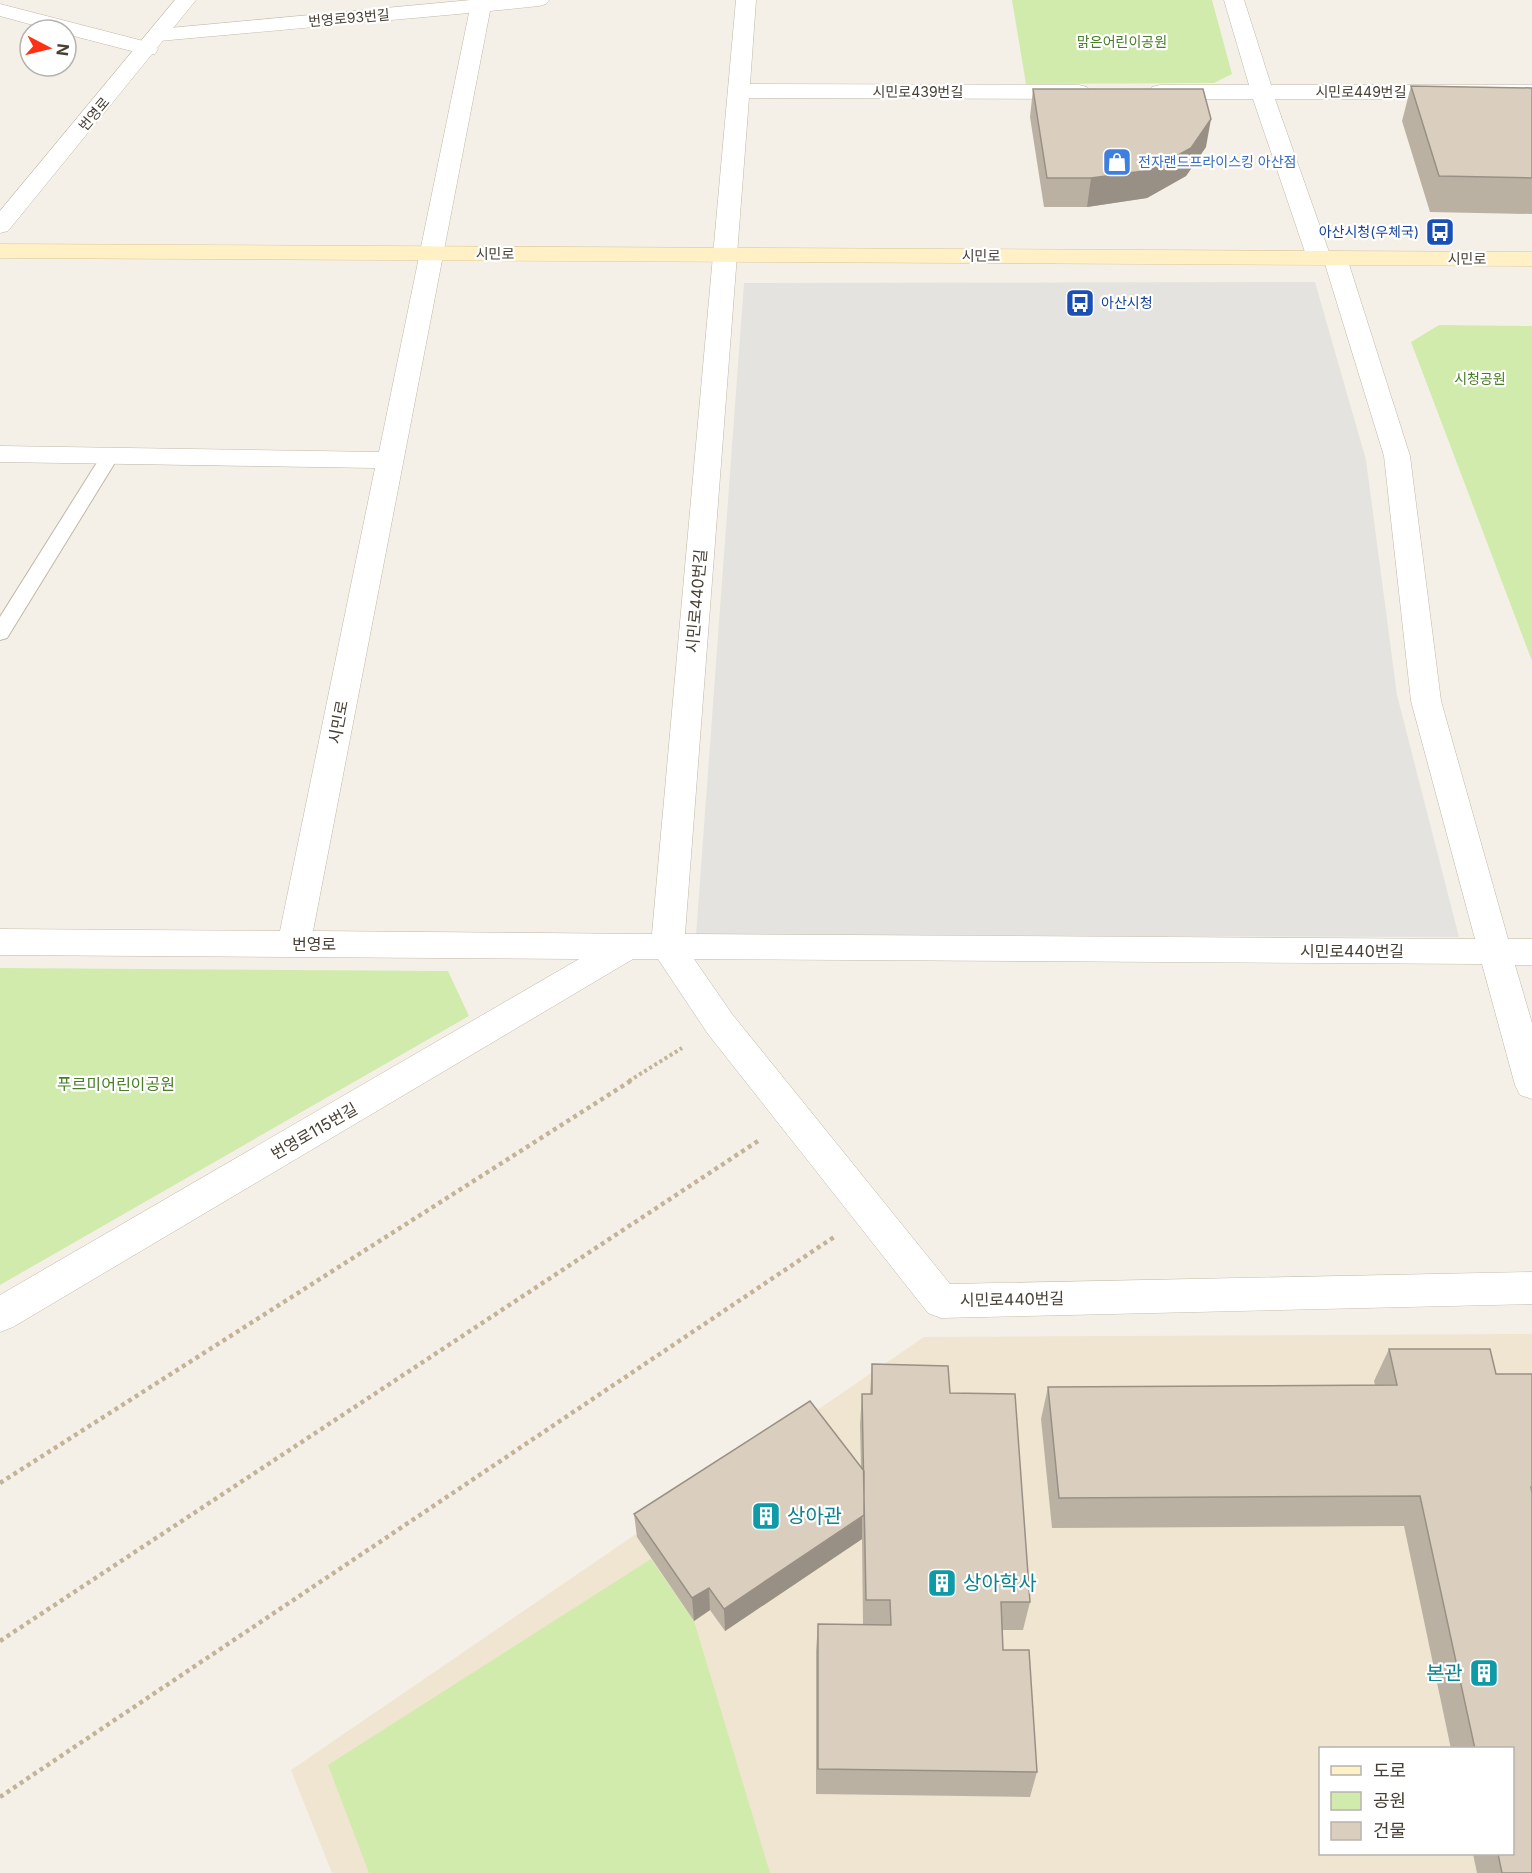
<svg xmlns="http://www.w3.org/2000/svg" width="1532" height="1873" font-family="Inter,'Noto Sans KR',sans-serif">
<rect width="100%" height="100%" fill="#f4f0e7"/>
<path fill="#efe5d0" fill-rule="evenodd" d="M1532,1334V1873H332L291,1770L924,1337ZM1320,1748H1512V1854H1320Z"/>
<path fill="#d1ebad" d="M1012,0H1212L1232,74L1214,83L1026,84Z
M1439,325L1532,326V661L1411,342Z
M0,968L448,971L469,1016L0,1285Z
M651,1559L694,1621L770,1873H369L328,1765Z"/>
<path fill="#e5e3df" d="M1315,282L1366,460L1397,695L1459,937L696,935L744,283Z"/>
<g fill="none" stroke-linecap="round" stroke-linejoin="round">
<g stroke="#c1b8a8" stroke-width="2">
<path id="service" d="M110,450L116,452L119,456L7,638L0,640V617L101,456L104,452Z"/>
</g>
<g stroke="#c1b8a8" stroke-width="1">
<path id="minor" d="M471,0H549L546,4L539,6L490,11L313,931L652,934L736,0H756L750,84L1079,85L1087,87L1090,92L1087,97L1079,99L749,98L685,934L1475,939L1411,701L1384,456L1325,264L1310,263L1307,258L1253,99H1160L1152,97L1149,92L1152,87L1160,85H1249L1224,0H1244L1271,85H1532V99H1275L1329,252L1344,253L1347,258L1410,456L1441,701L1508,939H1532V965H1515L1532,1023V1099L1520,1095L1515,1085L1482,964L694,959L732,1014L950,1284L1532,1272V1304L941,1318L928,1313L708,1034L658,959H633L13,1327L0,1332V1295L579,959L0,955V929L280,931L375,468L0,462V446L379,452L469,13L159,41L152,39L148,35L152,31L159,29Z
M0,4L155,44L158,49L155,54L147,55L66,34V30H51L0,16Z"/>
</g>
<g stroke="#c1b8a8" stroke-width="1">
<path id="tertiary" d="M175,0H196L8,231L0,233V211Z"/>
</g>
<g stroke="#dbc695" stroke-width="1">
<path id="secondary" d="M0,244L1532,252V266L0,258Z"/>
</g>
<path stroke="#c3b399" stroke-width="4" stroke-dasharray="3 3" stroke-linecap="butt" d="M629,1081L682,1048"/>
<path stroke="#c3b399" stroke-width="4.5" stroke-dasharray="4 4" stroke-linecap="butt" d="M0,1483L632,1080
M0,1641L758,1141
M0,1797L834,1237"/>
<use href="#service" fill="#fff" fill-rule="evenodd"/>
<use href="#minor" fill="#fff" fill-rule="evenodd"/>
<use href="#tertiary" fill="#fff" fill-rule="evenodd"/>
<use href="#secondary" fill="#fff0c6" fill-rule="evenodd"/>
</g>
<path fill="#bbb1a3" d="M1411,86L1532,88V214L1430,212L1402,121Z
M1033,89L1206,147L1186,176L1147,198L1087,207H1044L1030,117Z
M1389,1349L1496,1374H1532V1873H1477L1473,1854H1512V1749H1451L1404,1526L1052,1528L1041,1419L1048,1387L1375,1385L1374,1381Z
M872,1364L950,1393L1030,1602L1023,1630H1002L1003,1650L1037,1772L1030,1797L816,1794V1651L818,1624L863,1625L862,1539L725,1631L710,1610L694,1621L637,1537L634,1514L861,1468L860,1425L862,1394H870Z"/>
<path fill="#999085" d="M1211,119L1206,147L1186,176L1147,198L1087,207L1091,178Z
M862,1517V1539L725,1631L724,1609Z
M709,1588L710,1610L694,1621L692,1598Z"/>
<path fill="#dacebe" stroke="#999085" stroke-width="1.5" d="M1411,86L1532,88V178L1439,176Z
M1033,89H1203L1211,119L1191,148L1151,170L1091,178H1047Z
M1389,1349H1490L1496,1374H1532V1487H1531L1532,1493V1873H1502L1498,1854H1512V1749H1475L1420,1496L1059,1498L1048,1387L1397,1385Z
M872,1364L948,1366L950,1393L1015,1394L1030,1602H1001L1003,1650H1029L1037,1772L818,1769V1624L891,1625L890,1600H866L862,1394H872Z
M810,1401L864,1471V1515L724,1609L709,1588L692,1598L634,1514Z"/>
<defs>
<g id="shop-square" transform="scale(1.5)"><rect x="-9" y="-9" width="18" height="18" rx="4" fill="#3f7fe0" stroke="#fff"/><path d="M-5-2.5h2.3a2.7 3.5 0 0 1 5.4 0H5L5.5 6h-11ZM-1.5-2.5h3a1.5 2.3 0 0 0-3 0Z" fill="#fff"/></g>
<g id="bus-square" transform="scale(1.5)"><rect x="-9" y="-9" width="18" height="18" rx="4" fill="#1a4fb4" stroke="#fff"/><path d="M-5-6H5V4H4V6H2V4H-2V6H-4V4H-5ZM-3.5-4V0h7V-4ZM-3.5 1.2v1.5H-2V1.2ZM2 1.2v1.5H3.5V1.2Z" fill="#fff"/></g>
<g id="building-square" transform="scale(1.5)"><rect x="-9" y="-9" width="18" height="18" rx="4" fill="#0f9aa8" stroke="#fff"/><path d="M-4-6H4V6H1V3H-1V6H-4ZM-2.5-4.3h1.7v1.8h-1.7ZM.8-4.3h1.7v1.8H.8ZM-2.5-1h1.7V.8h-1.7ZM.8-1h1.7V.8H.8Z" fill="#fff"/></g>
</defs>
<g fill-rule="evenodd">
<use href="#shop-square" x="1117" y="162"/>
<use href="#bus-square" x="1440" y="232"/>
<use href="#bus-square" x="1080" y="303"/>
<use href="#building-square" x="766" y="1516"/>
<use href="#building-square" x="942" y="1583"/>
<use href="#building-square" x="1484" y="1673"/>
</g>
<g text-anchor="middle" stroke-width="4.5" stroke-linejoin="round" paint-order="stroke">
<g font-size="14" fill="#484035" stroke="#fff">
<text transform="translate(349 18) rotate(-5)" y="5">번영로93번길</text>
<text x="918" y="97">시민로439번길</text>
<text x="1361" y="97">시민로449번길</text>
<text transform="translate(94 114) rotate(-50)" y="5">번영로</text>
<text x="495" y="259">시민로</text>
<text x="981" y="261">시민로</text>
<text x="1467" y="264">시민로</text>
</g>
<g font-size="14" fill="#487e24" stroke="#fff">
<text x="1122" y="47">맑은어린이공원</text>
<text x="1480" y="384">시청공원</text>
</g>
<g font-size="14" fill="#366cbe" stroke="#fff" text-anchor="start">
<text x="1138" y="167">전자랜드프라이스킹 아산점</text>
</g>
<g font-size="14" fill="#164399" stroke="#fff" text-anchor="end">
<text x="1419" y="237">아산시청(우체국)</text>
<text x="1101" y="308" text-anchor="start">아산시청</text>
</g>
<g font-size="16" fill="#484035" stroke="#fff">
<text transform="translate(696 601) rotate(-85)" y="6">시민로440번길</text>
<text transform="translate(338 722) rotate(-79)" y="6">시민로</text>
<text x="314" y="950">번영로</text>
<text x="1352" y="957">시민로440번길</text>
<text transform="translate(314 1131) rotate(-30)" y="6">번영로115번길</text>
<text transform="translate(1012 1299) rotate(-1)" y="6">시민로440번길</text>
</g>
<g font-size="16" fill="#487e24" stroke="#fff">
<text x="116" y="1090">푸르미어린이공원</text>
</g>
<g font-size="20" fill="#0d838f" stroke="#fff" text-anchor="start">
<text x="787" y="1523">상아관</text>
<text x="963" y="1590">상아학사</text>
<text x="1463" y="1680" text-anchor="end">본관</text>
</g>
</g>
<rect x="1319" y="1747" width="195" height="108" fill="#ffffff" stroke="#b6b3ae" stroke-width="1.5"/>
<rect x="1331" y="1766" width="30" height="9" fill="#fff0c6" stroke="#b6b3ae" stroke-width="1.5"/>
<text x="1373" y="1777" font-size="18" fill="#484035">도로</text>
<rect x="1331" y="1792" width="30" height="18" fill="#d1ebad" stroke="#b6b3ae" stroke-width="1.5"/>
<text x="1373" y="1807" font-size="18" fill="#484035">공원</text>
<rect x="1331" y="1822" width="30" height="18" fill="#dacebe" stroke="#b6b3ae" stroke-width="1.5"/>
<text x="1373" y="1837" font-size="18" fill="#484035">건물</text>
<g transform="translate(48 48) rotate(97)"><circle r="28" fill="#ffffff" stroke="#b6b3ae" stroke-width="1.5"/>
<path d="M0-4.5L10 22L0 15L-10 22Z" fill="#ff3113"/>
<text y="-9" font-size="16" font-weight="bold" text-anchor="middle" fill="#484035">N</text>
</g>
</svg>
